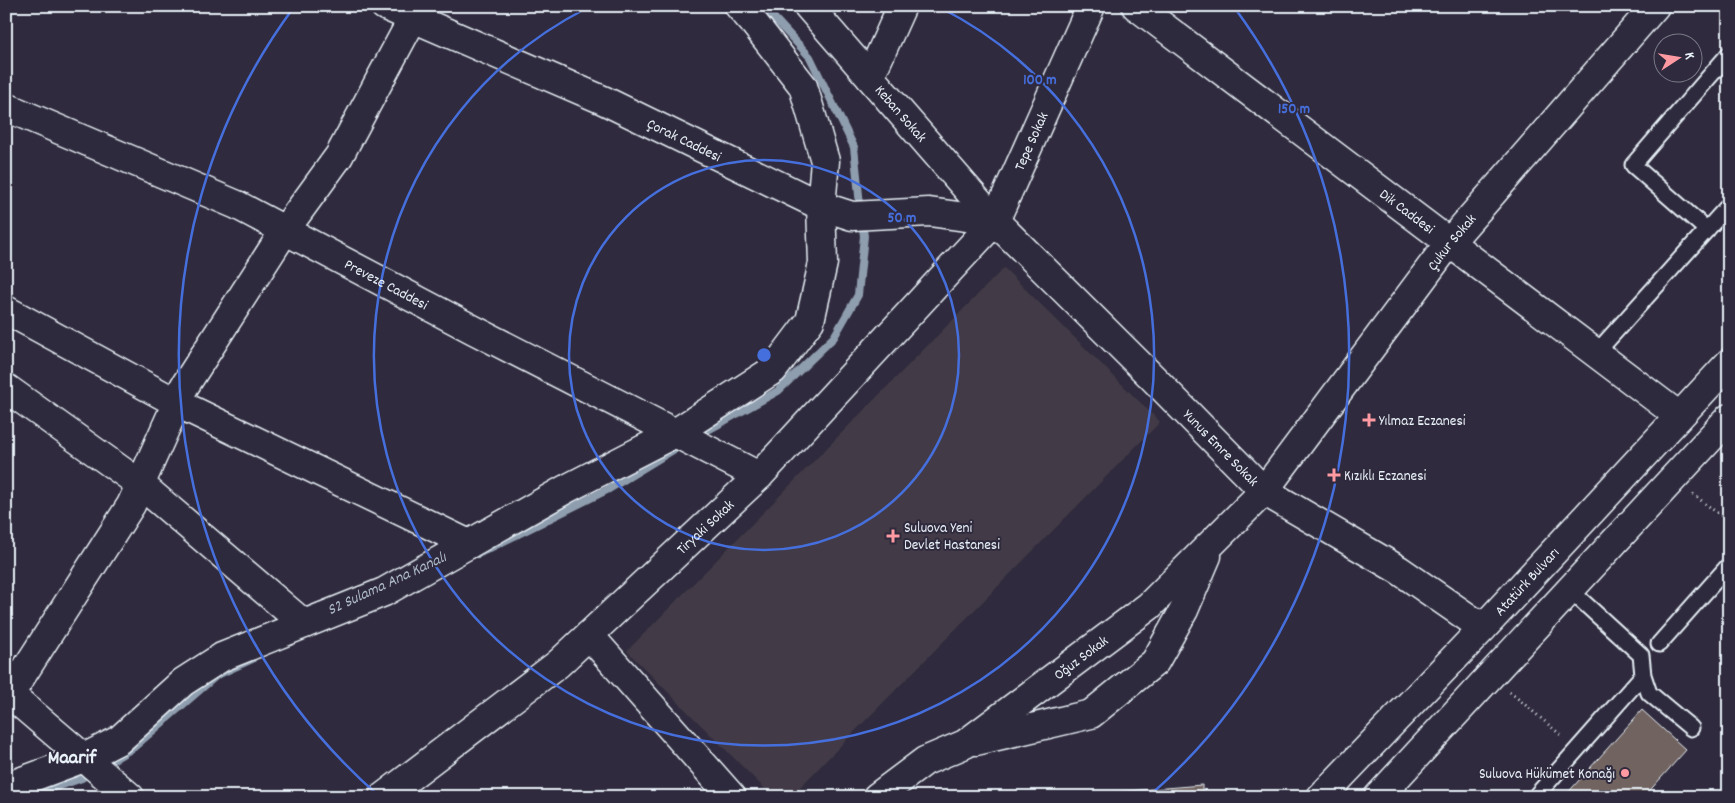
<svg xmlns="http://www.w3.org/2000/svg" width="1735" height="803" font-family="Dekko,sans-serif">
<rect width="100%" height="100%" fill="#2f2a3d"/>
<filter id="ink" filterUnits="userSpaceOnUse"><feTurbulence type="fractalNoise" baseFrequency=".02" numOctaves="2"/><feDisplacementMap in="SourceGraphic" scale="10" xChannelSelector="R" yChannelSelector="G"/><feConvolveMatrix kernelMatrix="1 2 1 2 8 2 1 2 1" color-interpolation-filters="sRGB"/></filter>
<g filter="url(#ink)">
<path fill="#433b47" d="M1004,268L1160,422L790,797H773L627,651Z"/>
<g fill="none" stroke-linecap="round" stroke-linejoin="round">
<path stroke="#8f9eaf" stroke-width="8" d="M763,6L810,57L854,147L860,205
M708,430L778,391L834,337L858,295L864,236L862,222
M478,554L607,490L681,445
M114,759L134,747L217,675L252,659
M28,797L82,778"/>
</g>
<path fill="#71635f" stroke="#e8f1f8" d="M1642,710L1686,750L1644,797H1564Z
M1202,785V797H1054Z"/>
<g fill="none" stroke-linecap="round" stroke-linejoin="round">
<g stroke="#e8f1f8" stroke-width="19">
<path id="lane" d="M1707,230L1633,165L1729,54
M1596,353L1729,205
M1570,590L1641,655L1643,675L1649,693L1691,728
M1659,644L1729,565
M1535,797L1643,675"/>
</g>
<g stroke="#e8f1f8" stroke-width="31">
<g id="street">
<path id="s1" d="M385,6L603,100L821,206L852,216L929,212L995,221"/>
<path id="s2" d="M808,6L995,221L1152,377L1264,491L1399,570L1483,628"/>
<path id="s3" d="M1136,6L1679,416"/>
<path d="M870,77L902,6"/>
<path id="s4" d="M6,107L237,205L474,330L759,476"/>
<path d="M6,310L177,403L469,544"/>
<path d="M6,388L140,484L304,624"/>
<path d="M589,635L732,797"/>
<path d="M6,691L130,797"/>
<path d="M10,694L131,505L184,387L285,230L339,156L413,18"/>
<path d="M976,741L1091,714L1155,662L1184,610L1207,556"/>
<path d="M6,787L84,758L119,740L183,682L222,657L384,592L566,489L675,433L773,370L810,321L823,263L821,206L825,161L803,86L754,23L739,6"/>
<path id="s5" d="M383,797L558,664L759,476L995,221L1091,6"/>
<path id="s6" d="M877,797L925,761L965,744L1149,606L1264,491L1449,243L1655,6"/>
</g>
</g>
<g stroke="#e8f1f8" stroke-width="31">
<g id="secondary">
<path id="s7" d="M1321,797L1483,628L1729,363"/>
<path d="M1378,797L1729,418"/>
</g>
</g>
<path stroke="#e8f1f8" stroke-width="3" stroke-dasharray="1 4" stroke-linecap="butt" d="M1693,494L1729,522
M1510,692L1562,736"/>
<use href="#lane" stroke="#2f2a3d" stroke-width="15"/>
<use href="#street" stroke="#2f2a3d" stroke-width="28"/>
<use href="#secondary" stroke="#2f2a3d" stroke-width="28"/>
</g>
</g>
<g fill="none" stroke="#466fde" stroke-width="2.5">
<circle cx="764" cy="355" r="195"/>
<path d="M941 8A390 390 0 1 1 587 8"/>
<path d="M380 797A585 585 0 0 1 294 7M1234 7A585 585 0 0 1 1148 797"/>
</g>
<g fill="#ff9aa2" stroke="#2f2a3d" stroke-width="2">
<path d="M1366.5 412.5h5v5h5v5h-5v5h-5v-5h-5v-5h5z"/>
<path d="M1331.5 467.5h5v5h5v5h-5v5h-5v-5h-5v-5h5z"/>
<path d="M890.5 528.5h5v5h5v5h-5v5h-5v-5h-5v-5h5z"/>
<circle cx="1625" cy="773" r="5"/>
</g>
<g text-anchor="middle" stroke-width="4" stroke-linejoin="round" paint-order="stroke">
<g font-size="15" fill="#e8f1f8" stroke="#2f2a3d">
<text dy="5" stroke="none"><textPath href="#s2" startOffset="142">Keban Sokak</textPath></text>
<text dy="5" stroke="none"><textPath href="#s1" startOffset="328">Çorak Caddesi</textPath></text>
<text dy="5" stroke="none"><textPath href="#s5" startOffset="930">Tepe Sokak</textPath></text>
<text dy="5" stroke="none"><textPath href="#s3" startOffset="340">Dik Caddesi</textPath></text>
<text dy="5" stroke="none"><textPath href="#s6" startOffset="808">Çukur Sokak</textPath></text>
<text dy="5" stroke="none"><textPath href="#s4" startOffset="420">Preveze Caddesi</textPath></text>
<text dy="5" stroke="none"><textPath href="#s2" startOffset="605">Yunus Emre Sokak</textPath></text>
<text dy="5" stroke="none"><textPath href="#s5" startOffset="421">Tiryaki Sokak</textPath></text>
<text dy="5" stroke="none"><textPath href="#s7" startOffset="298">Atatürk Bulvarı</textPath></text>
<text dy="5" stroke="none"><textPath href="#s6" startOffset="248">Oğuz Sokak</textPath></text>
</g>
<g font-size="15" fill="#e8f1f8" stroke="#2f2a3d" text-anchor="start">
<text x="1379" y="425">Yılmaz Eczanesi</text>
<text x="1344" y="480">Kızıklı Eczanesi</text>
<text x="904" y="532">Suluova Yeni<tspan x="904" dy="17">Devlet Hastanesi</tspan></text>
<text x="1615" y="778" text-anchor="end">Suluova Hükümet Konağı</text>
</g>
<g font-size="16" font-style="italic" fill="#acb9c7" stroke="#2f2a3d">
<text transform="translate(386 582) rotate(-25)" y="6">S2 Sulama Ana Kanalı</text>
</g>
<g font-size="20" font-weight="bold" fill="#e8f1f8" stroke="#2f2a3d">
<text x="72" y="763">Maarif</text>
</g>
</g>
<circle cx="764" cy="355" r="8" fill="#466fde" stroke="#2f2a3d" stroke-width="2.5"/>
<g font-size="15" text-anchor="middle" font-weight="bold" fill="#466fde" stroke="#2f2a3d" stroke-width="4" stroke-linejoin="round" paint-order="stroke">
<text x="1040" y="84">100 m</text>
<text x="1294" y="113">150 m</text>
<text x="902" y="222">50 m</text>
</g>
<rect width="1735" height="803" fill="none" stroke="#2f2a3d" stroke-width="25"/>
<rect x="12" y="12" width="1710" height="778" fill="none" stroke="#e8f1f8" stroke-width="2" filter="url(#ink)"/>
<g transform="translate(1678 58) rotate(78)"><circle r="24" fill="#2f2a3d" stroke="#797a88"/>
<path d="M0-4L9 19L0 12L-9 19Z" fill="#ff9aa2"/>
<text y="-8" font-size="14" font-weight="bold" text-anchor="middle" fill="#e8f1f8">K</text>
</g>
</svg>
